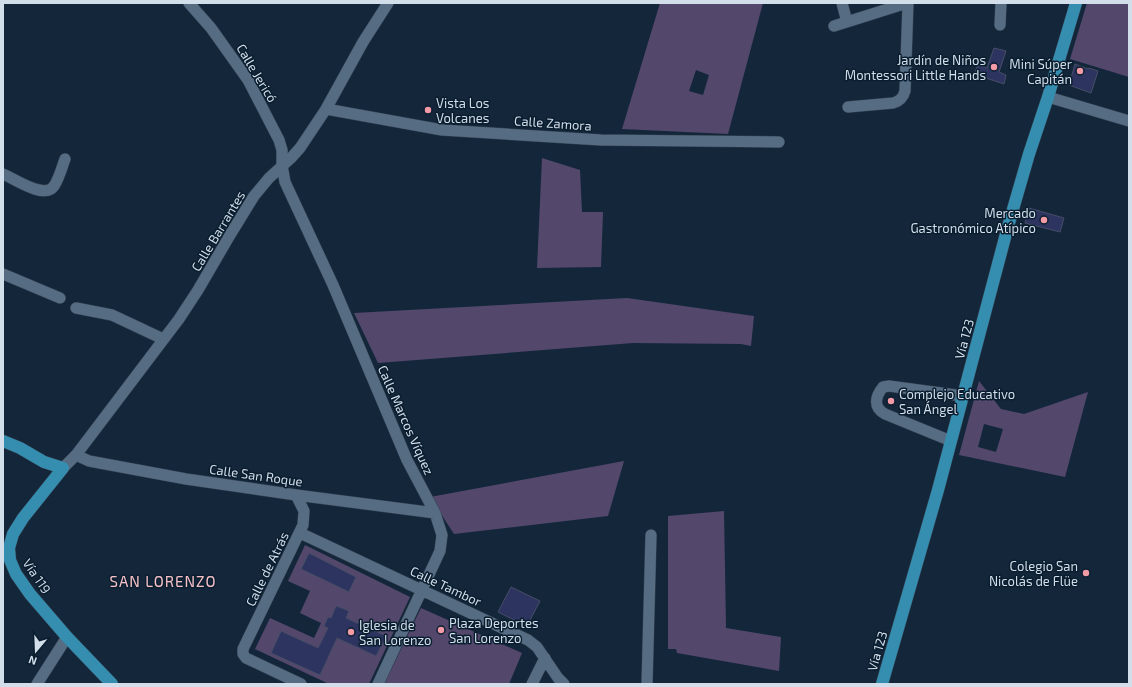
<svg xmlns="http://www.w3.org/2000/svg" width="1132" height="687" font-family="'Exo 2',sans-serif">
<rect width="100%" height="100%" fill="#14273a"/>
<path fill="#53486c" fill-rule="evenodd" d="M660,3H763L728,134L622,129ZM696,70L709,75L703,95L689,91Z
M1087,3H1129V77L1070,59Z
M542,158L580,170L582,212H603L601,267L537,268Z
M627,298L754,316L751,346L741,344L633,343L378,363L354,313Z
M979,381L1001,409L1024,414L1088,392L1065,477L959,455ZM984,424L1003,429L996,452L978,447Z
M624,461L608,516L454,534L430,497Z
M724,511L726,628L781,637L779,671L677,653L676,649H668V516Z
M305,545L410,597L369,684H329L255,649L270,618L314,638L321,623L300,613L310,591L288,581ZM337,606L349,611L346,618L386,637L376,656L337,638L334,645L323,640L328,628L324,626L328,617L331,618ZM272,653L330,654L320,675Z
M421,608L522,653L509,684H384Z"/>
<path fill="#2c345f" stroke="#474d67" d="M994,48L1006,51L999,72L1006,75L1004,84L974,74L978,65L987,68Z
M1075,64L1088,69L1089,68L1098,71L1091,93L1069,85Z
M1029,208L1064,218L1060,232L1025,223Z
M309,553L356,577L349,592L301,569Z
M511,587L540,601L528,624L522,621L520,623L498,612Z
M336,606L349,611L346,618L386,636L376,656L337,638L320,675L271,653L281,631L318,648L328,628L324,626L328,617L331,618Z"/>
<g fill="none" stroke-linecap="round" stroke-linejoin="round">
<g stroke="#334151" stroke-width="12">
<path id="minor" d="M189,3L211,28L248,80L279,140L282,150V165L285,182L333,285L407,460L435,513L442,535L440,551L378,684
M842,3L847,22
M1000,25L1001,3
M834,26L907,3
M1048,97L1129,121
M848,107L893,103C900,101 903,98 905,91L908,3
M326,109L442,130L601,140L779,142
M3,174C15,179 45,200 54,186C59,179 62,167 65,159
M3,274L60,298
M76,308L112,315L163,339
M951,441L885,414C873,407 875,397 883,387L889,386L963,396
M76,455L89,461L186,479L296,495L435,513
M63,468L76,455L179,319L198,290L230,235L254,196L269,178L291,158L300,148L326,109L363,42L388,3
M296,495L304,511L303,525L243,649V654L246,658L301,684
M300,533L528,640L537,647L558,678L564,684
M37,684L67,637
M532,684L545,658
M647,684L651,535"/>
</g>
<g stroke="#334151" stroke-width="13">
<path id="major" d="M3,441L20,448L44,462L63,468L23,518L13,534L9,548L10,560L16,574L30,594L67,637L112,684
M882,684L938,490L1007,230L1029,154L1048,97L1076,3"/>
</g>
<use href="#minor" stroke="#566c82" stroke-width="11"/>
<use href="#major" stroke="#358eb0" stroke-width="12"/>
</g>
<g fill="#f39aa7" stroke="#0a1e30" stroke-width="1.5">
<circle cx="994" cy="67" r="4"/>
<circle cx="1080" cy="71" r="4"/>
<circle cx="428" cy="110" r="4"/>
<circle cx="1044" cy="220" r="4"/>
<circle cx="891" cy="401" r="4"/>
<circle cx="1086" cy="573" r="4"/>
<circle cx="441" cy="630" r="4"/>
<circle cx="351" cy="632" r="4"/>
</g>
<g text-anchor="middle" stroke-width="3" stroke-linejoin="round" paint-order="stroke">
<g font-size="13" fill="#d2deea" stroke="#0a1e30" text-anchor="end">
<text x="986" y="65">Jardín de Niños<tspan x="986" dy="15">Montessori Little Hands</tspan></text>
<text x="1072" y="69">Mini Súper<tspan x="1072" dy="15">Capitán</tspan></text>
<text x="436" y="108" text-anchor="start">Vista Los<tspan x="436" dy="15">Volcanes</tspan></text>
<text x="1036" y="218">Mercado<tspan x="1036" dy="15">Gastronómico Atípico</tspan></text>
<text x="899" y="399" text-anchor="start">Complejo Educativo<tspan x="899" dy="15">San Ángel</tspan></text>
<text x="1078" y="571">Colegio San<tspan x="1078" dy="15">Nicolás de Flüe</tspan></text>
<text x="449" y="628" text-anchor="start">Plaza Deportes<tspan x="449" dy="15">San Lorenzo</tspan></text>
<text x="359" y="630" text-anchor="start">Iglesia de<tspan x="359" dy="15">San Lorenzo</tspan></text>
</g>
<g font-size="13" fill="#d2deea" stroke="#0a1e30">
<text transform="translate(257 73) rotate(59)" y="5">Calle Jericó</text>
<text transform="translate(553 123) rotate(4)" y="5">Calle Zamora</text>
<text transform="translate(218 231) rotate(-59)" y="5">Calle Barrantes</text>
<text transform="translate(964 339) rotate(-75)" y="5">Vía 123</text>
<text transform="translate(406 420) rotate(66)" y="5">Calle Marcos Víquez</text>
<text transform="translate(256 475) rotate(8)" y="5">Calle San Roque</text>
<text transform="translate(267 569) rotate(-64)" y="5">Calle de Atrás</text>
<text transform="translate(37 576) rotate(56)" y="5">Vía 119</text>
<text transform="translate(446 586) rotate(25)" y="5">Calle Tambor</text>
<text transform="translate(877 651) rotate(-74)" y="5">Vía 123</text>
</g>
<g font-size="15" letter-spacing="1" fill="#f6c2c8" stroke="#0a1e30">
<text x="163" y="587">SAN LORENZO</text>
</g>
</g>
<rect width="1132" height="687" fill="none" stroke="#d2deea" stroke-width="8"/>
<g transform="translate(36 651) rotate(199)" stroke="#0a1e30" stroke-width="3" paint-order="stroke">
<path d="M0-3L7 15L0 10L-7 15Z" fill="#d2deea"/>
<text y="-6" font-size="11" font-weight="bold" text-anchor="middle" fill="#d2deea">N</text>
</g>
</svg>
